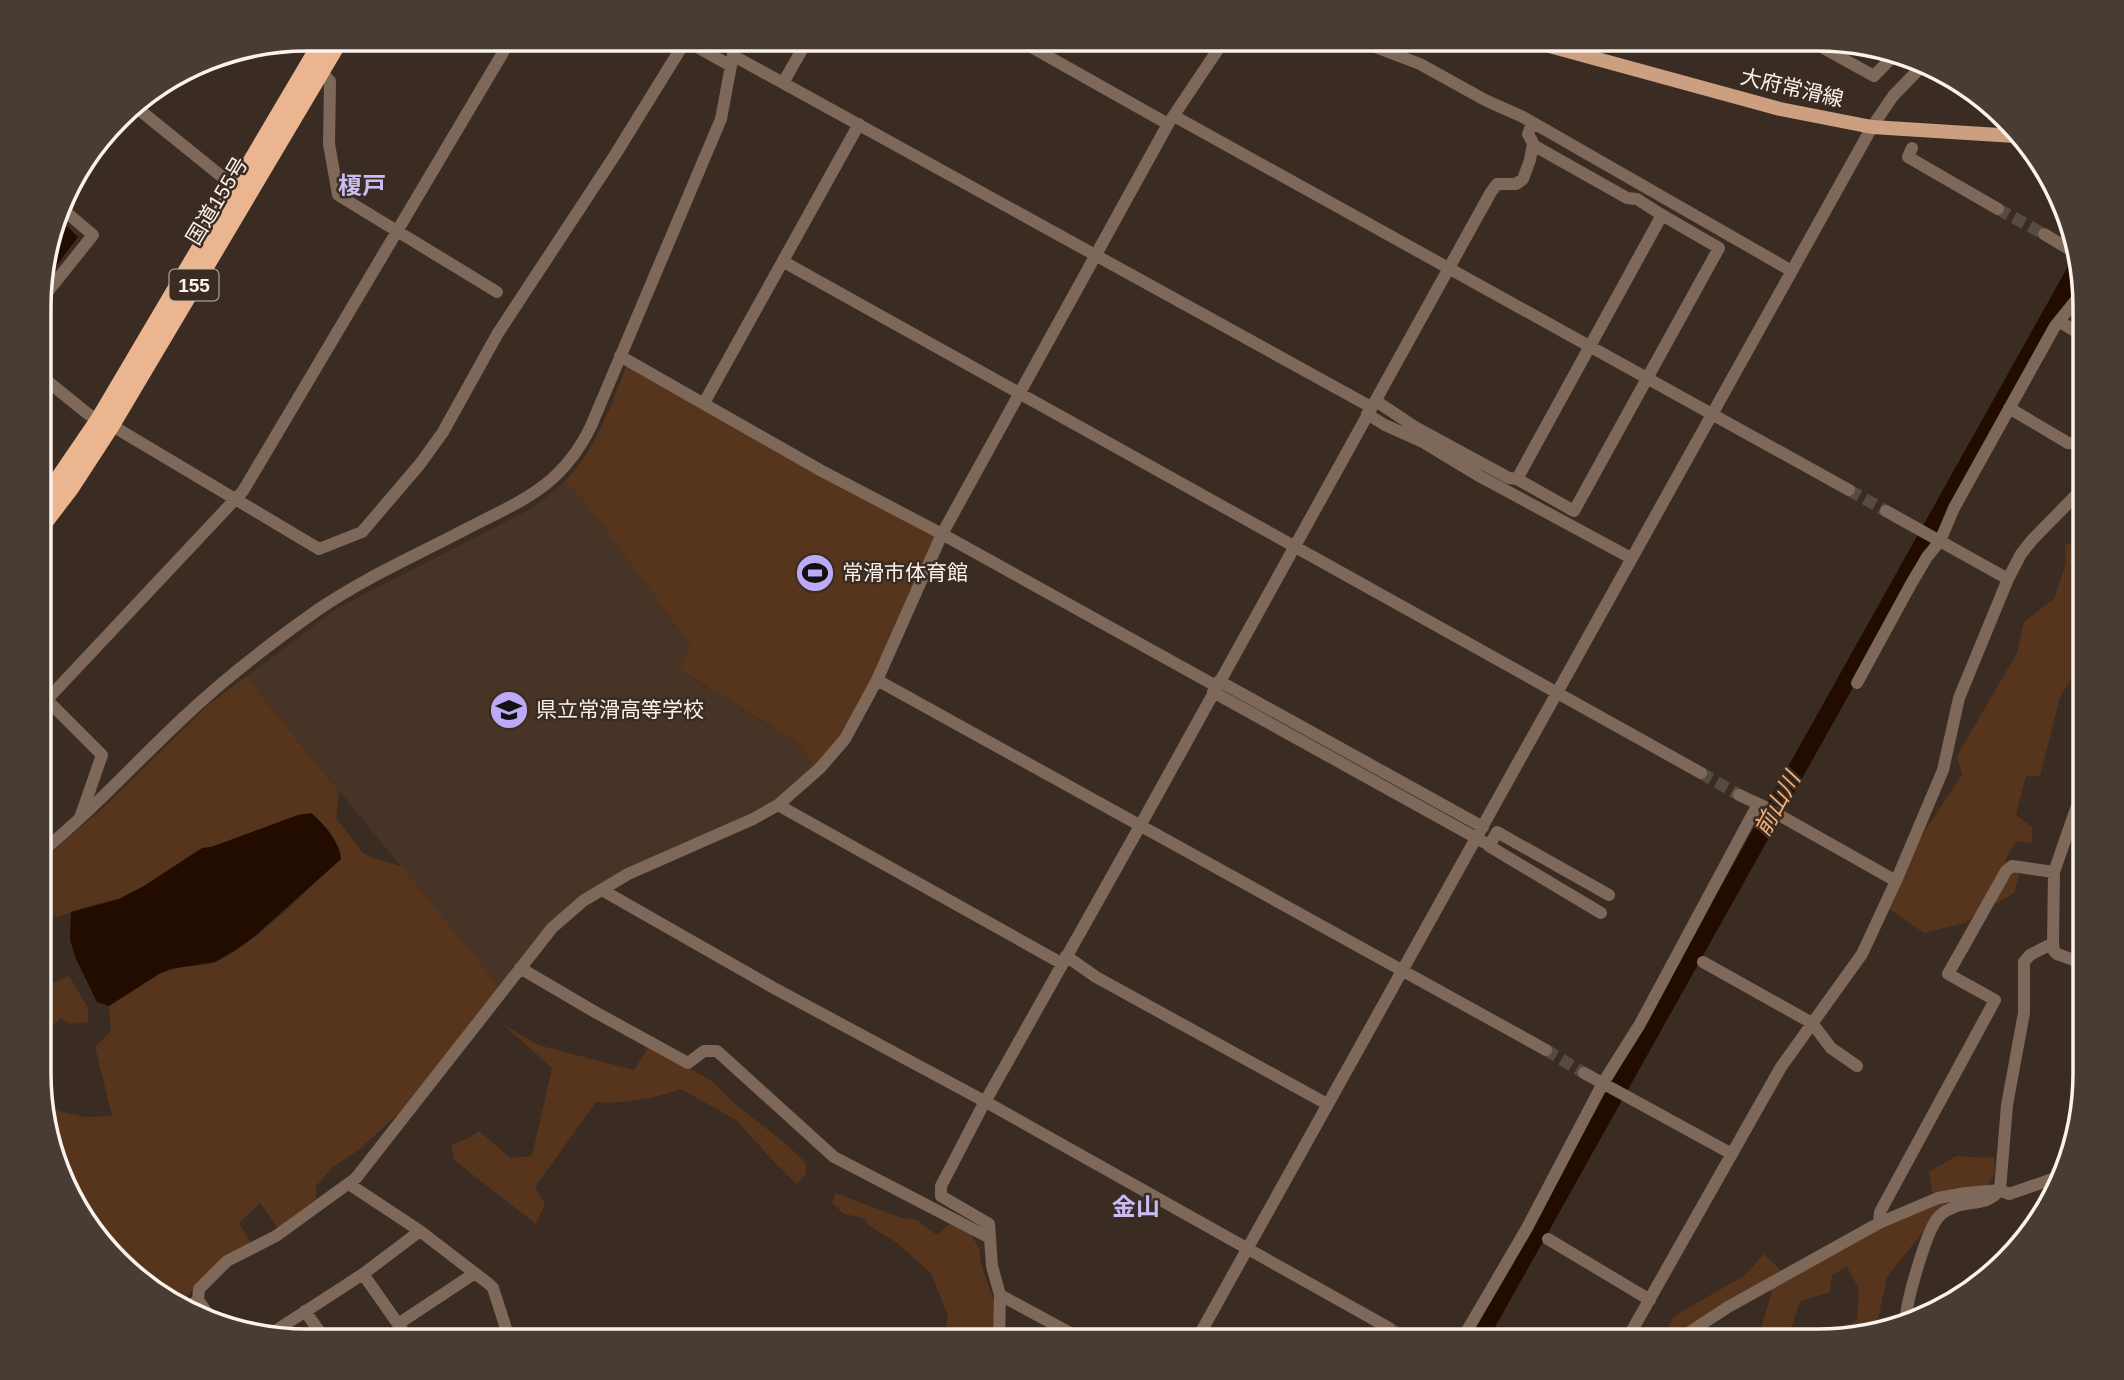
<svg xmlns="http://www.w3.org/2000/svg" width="2124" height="1380" font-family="Arial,'Noto Sans JP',sans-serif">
<rect width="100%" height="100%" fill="#3a2c22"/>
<path fill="#483426" d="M565,481L589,507L691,646L680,670L798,743L815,767L774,801L580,899L499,986L246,677L336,609L536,506Z"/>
<path fill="#56351c" d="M627,365L936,536L854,717L840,740L815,767L798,743L679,669L691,646L589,507L565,481C597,449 610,406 627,365Z
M2081,542L2072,612L2085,641V657L2060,697L2040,776H2026L2016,815L2032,827V843L2016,841L2005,860L2019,875L2014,893L1964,923L1924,933L1890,909L1921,837L1962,775L1957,756L2017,653L2024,622L2054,599L2066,563L2065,545Z
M246,677L339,791L336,818L363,853L375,859L401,866L499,986L402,1110L361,1148L332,1168L316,1186V1199L278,1228L260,1203L239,1223L251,1243L224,1256L180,1304H173L157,1296L75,1208L41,1108V1062L42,1086L58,1111L86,1117L112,1116L95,1047L111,1031L109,1006C127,994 147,977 168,970C183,964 201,968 216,962C255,945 308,888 341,859L211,847L202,848L144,886L119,899L88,906L57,917L41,916V860L101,810L208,705Z
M69,976L88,1008V1022L70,1024L61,1018L51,1026L41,1027V993L49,984Z
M504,1025L538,1045L634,1070L650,1045L713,1082L736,1105L785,1143L806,1163V1174L797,1184L777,1165L736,1120L681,1089C653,1099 625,1104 596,1102L535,1187L545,1203L536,1224L454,1160L451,1145L467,1139L479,1131L511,1158L532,1156L552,1068Z
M1956,1156L1994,1158L1995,1173L1986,1187L1942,1208L1887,1277L1876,1328L1850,1336L1848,1324L1857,1320L1859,1289L1847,1267L1832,1275L1830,1292L1800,1301L1787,1341H1757L1772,1292L1763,1284L1664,1339L1673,1317L1745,1275L1764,1254L1788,1277L1865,1233L1940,1199L1932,1191L1929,1172Z
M835,1193L902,1218L917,1220L937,1235L951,1223L971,1234L979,1248L982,1268L997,1308V1341H943L948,1316L931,1273L897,1243L870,1226L863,1218L844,1214L832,1203Z"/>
<path fill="#220c00" d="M57,217L78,237L41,286V272Z
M311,813C323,822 341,844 341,859L255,936L237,949L215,962L171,969L159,974L109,1006L97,1002L76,959L70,940L71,912L119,899L144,886L202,848L211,847L298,815Z
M41,940L45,941C48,958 57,981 41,993Z"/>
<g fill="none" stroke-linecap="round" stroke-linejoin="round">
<path stroke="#220c00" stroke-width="18" d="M1477,1341L2078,267"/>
<path stroke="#574a40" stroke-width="12" stroke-dasharray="12 6" stroke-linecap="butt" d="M1998,209L2044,234
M1849,490L1886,511
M1701,773L1739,795
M1546,1050L1584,1073
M1389,1328L1412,1341"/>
<path stroke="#7d6859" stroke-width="12" d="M683,39L731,66
M1017,39L1168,124
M1354,39L1420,64L1485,100L1523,117L1790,270
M1807,39L1874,76L1897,52
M1581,55L1590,39
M734,56L1371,407
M320,71L330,81L329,144L338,195L497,292
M783,83L808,39
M132,104L236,188
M1174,116L1849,490
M1533,145L1627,198L1637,199L1662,215
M1912,148L1908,157L1998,209
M2044,234L2074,252
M784,262L1701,773
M41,300L93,235L60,207
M2060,322L2085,337
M620,356L820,470L942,534L1216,686
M41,376L88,414L99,420
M1376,401L1415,427L1509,478L1517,479L1574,511L1719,248L1662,215L1517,479
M704,403L859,124
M2009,408L2068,443H2085
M1367,414L1385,425L1423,442L1481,477L1631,558
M111,425L319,549L362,532L420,464L443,432L498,333L615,155L686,40
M1886,511L2008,579
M877,680L1546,1050
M1219,681L1483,827
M1857,683L1911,584L1927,557L1940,541L1954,508L2055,326L2085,289
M1213,692L1489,845
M41,694L102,755L81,815
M41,706L243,491L511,39
M2085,783L2054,872L2053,943L2054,951L2057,954L2085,964
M1739,795L1763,806L1896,881
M778,805L1061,963
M41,852C92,811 135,763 183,718C225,678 272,642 319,609C364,578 419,554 468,528C523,500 562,486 591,426L721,119L736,39
M602,890L772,987L986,1102L1389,1328
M1601,913L1489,846L1497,832L1609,895
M1066,956L1096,977L1327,1104
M1703,962L1812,1023L1831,1048L1857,1066
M520,968L595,1012L688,1063L704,1051H717L834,1157L990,1238
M1584,1073L1732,1154
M349,1184L420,1231L489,1284L493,1288L510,1341
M1879,1223L1880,1212L1995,1000L1948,974L2006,871L2012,866L2054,872
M1548,1239L1650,1300
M363,1274L410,1341
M1000,1295L1085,1341
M185,1310L198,1300
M305,1311L326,1341
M1906,1319C1906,1302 1926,1233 1937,1219C1940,1215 1945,1211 1950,1209C1968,1199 1985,1208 2000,1190L2007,1105L2024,1013V962L2030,955L2053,943
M215,1324L198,1300L199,1289L227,1261L276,1236L356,1178L552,928L583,901L628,874L753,819L778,805L820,768L845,739L877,680L942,534L1168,124L1225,39
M398,1324L475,1273
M269,1335L363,1274L420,1231
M999,1341L1000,1295L992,1266L989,1224L941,1196V1186L981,1109L1140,826L1491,192L1497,184H1516L1523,179L1530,160L1533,143L1528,134L1532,123
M1196,1341L1872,127L1893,96L1925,63
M1461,1341L1527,1228L1603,1083L1640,1024L1758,804
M1626,1341L1781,1067L1862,954L1896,881L1943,770L1959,698L2008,579L2021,554L2032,540L2085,486
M1676,1341L1728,1307L1879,1223L1938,1198L1966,1193L2000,1190L2009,1194L2064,1175"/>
<path stroke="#cb9f80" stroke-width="14" d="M1524,39L1780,109L1872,127L2015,136"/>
<path stroke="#eab58f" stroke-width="18" d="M41,505L99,420L324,39
M41,526L70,488L111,425L340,39"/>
</g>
<defs>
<g id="stadium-disc" transform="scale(2.0125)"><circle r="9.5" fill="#bda9f5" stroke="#3a2c22"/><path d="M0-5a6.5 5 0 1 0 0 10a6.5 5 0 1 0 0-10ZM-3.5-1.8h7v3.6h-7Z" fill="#111"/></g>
<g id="school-disc" transform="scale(2.0125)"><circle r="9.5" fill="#bda9f5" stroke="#3a2c22"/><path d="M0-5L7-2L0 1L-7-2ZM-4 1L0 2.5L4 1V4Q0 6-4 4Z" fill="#111"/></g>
</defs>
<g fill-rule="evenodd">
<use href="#stadium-disc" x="815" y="573"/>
<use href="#school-disc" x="509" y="710"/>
</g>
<g text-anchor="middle" stroke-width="5" stroke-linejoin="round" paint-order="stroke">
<rect fill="#3a2c22" stroke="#c1b7af" stroke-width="2" x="169.5" y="269.5" width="49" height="31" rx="5"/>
<g font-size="19" font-weight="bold" fill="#fbf2eb">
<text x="194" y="292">155</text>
</g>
<g font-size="21" fill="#fbf2eb" stroke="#3a2c22">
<text transform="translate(1792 88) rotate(13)" y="7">大府常滑線</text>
<text transform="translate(217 201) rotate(-59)" y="7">国道155号</text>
</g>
<g font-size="21" fill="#fbf2eb" stroke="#3a2c22" text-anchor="start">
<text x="842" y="580">常滑市体育館</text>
<text x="536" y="717">県立常滑高等学校</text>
</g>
<g font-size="23" font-style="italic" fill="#f7ae79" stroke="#3a2c22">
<text transform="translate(1777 804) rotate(-61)" y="8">前山川</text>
</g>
<g font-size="24" font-weight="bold" fill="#cabcf5" stroke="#3a2c22">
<text x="362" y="194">榎戸</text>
<text x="1136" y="1215">金山</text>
</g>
</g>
<path d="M0 0H2124V1380H0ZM307 51H1817A256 256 0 0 1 2073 307V1073A256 256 0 0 1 1817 1329H307A256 256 0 0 1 51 1073V307A256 256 0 0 1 307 51Z" fill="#493c32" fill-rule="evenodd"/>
<path fill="none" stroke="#fbf2eb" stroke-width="3.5" d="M307 51H1817A256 256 0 0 1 2073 307V1073A256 256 0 0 1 1817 1329H307A256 256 0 0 1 51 1073V307A256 256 0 0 1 307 51Z"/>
</svg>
